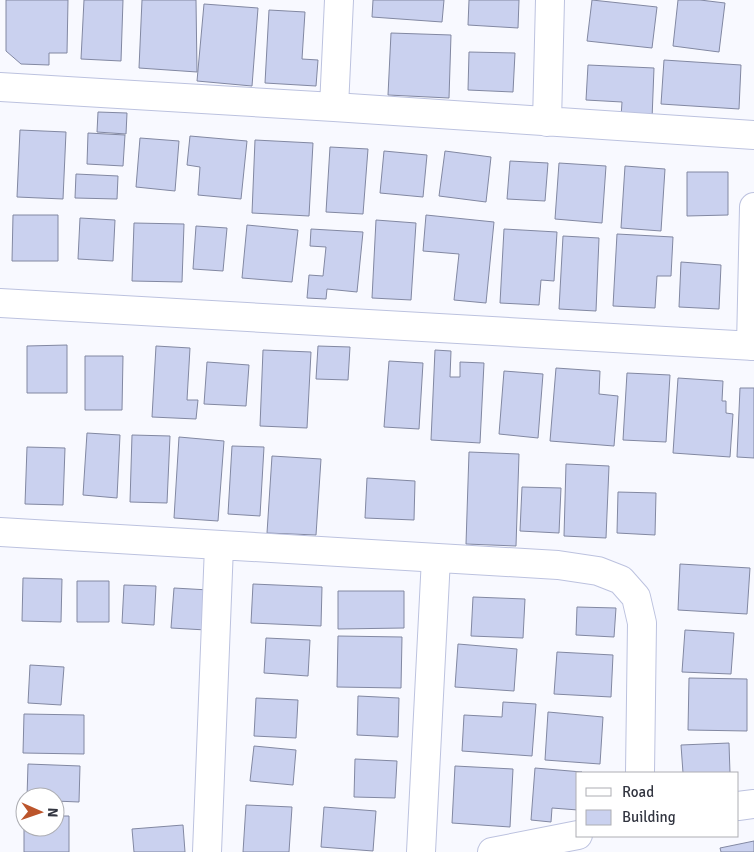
<svg xmlns="http://www.w3.org/2000/svg" width="754" height="852" font-family="Signika,sans-serif">
<rect width="100%" height="100%" fill="#f8f9ff"/>
<path fill="#cad1ef" stroke="#8288a2" d="M6,0H68L67,53H49V65L21,64L6,51Z
M84,0H123L121,61L81,59Z
M142,0H196L197,72L139,68Z
M373,0H444L442,22L372,17Z
M469,0H519L518,28L468,25Z
M592,0L657,7L652,48L587,41Z
M678,0H700L725,3L719,52L673,46Z
M204,4L258,8L252,86L197,81Z
M269,10L305,12L302,59L318,60L316,86L265,83Z
M391,33L451,35L449,98L388,95Z
M469,52L515,53L513,92L468,90Z
M664,60L741,65L739,109L661,104Z
M588,65L654,68L652,119L621,117L622,102L586,100Z
M98,112L127,113L126,134L97,132Z
M20,130L66,132L63,199L17,197Z
M88,133L125,135L123,166L87,164Z
M190,136L247,141L241,199L198,195L200,167L187,165Z
M140,138L179,141L175,191L136,187Z
M255,140L313,143L309,216L252,213Z
M330,147L368,149L363,214L326,212Z
M384,151L427,155L423,197L380,193Z
M445,151L491,157L486,202L439,196Z
M510,161L548,163L545,201L507,199Z
M559,163L606,166L602,223L555,219Z
M625,166L665,169L661,231L621,228Z
M687,172H728V215L687,216Z
M76,174L118,176L117,199L75,198Z
M13,215H58V261H12Z
M426,215L494,222L486,303L454,300L459,254L423,251Z
M80,218L115,220L113,261L78,259Z
M376,220L416,223L411,300L372,298Z
M134,223L184,224L182,282L132,281Z
M247,225L298,230L292,282L242,278Z
M196,226L227,228L223,271L193,269Z
M311,229L363,232L357,292L327,289L326,299L307,298L309,275L323,276L326,247L310,246Z
M504,229L557,232L554,281L541,280L539,305L500,303Z
M617,234L673,237L671,276H657L655,308L613,306Z
M563,236L599,238L596,311L559,309Z
M681,262L721,265L719,309L679,307Z
M67,345V393H27V346Z
M156,346L190,348L187,400H198L196,419L152,417Z
M318,346L350,347L348,380L316,379Z
M263,350L311,352L307,428L260,426Z
M435,350L451,351L450,377H460V362L484,363L480,443L431,440Z
M85,356H123L122,410H85Z
M389,361L423,363L419,429L384,427Z
M207,362L249,365L246,406L204,404Z
M556,368L600,371L599,394L618,396L614,446L550,441Z
M504,371L543,374L538,438L499,434Z
M627,373L670,375L666,442L623,440Z
M678,378L723,381L722,401H726V413L733,414L730,457L673,453Z
M740,388H754V458L737,457Z
M87,433L120,435L117,498L83,495Z
M132,435L170,436L167,503L130,502Z
M179,437L224,441L218,521L174,518Z
M232,446L264,447L260,516L228,514Z
M27,447L65,448L63,505L25,504Z
M469,452L519,454L516,546L466,544Z
M272,456L321,459L316,535L267,533Z
M566,464L609,466L606,538L564,536Z
M367,478L415,481L414,520L365,518Z
M522,487L561,488L559,533L520,531Z
M618,492L656,493L655,535L617,533Z
M680,564L750,568L747,614L678,610Z
M23,578L62,579L61,622L22,621Z
M77,581H109V622H77Z
M253,584L322,587L321,626L251,623Z
M124,585L156,586L154,625L122,623Z
M174,588L209,590L206,630L171,628Z
M338,591H404V628L338,629Z
M473,597L525,599L523,638L471,636Z
M577,607L616,608L614,637L576,635Z
M685,630L734,633L731,674L682,672Z
M338,636L402,637L401,688L337,687Z
M266,638L310,640L308,676L264,673Z
M458,644L517,649L514,691L455,687Z
M557,652L613,655L611,697L554,694Z
M30,665L64,667L61,705L28,703Z
M689,678L747,679V731L688,730Z
M358,696L399,698L398,737L357,735Z
M256,698L298,700L296,738L254,736Z
M503,702L536,704L532,756L462,751L464,715L502,717Z
M548,712L603,717L600,764L545,760Z
M24,714L84,715V754L23,753Z
M729,743L730,773H683L681,745Z
M254,746L296,750L293,785L250,781Z
M355,759L397,761L395,798L354,797Z
M28,764L80,766L79,802L55,801V797H27Z
M455,766L513,769L510,827L452,823Z
M535,768L582,772L578,773V810L552,808L551,822L531,820Z
M246,805L292,807L289,852H243Z
M324,807L376,811L373,851L321,847Z
M24,816L25,827H55V816H69V852H24Z
M183,825L185,852H134L132,829Z
M754,841V852H721L720,848Z"/>
<g fill="none" stroke-linecap="round" stroke-linejoin="round">
<g stroke="#bcc2df" stroke-width="30">
<path id="minor" d="M0,87L334,107L754,135
M334,107L339,0
M547,122L550,0
M0,303L754,346
M751,346L754,207
M0,532L558,565L598,571L621,580L636,597L642,623L640,773
M738,806L754,804
M207,852L219,546
M421,852L436,558
M492,852L578,835"/>
</g>
<use href="#minor" stroke="#fff" stroke-width="28"/>
</g>
<rect x="576" y="772" width="162" height="65" fill="#ffffff" stroke="#adaeb3"/>
<rect x="586" y="788" width="25" height="8" fill="#ffffff" stroke="#adaeb3"/>
<text x="622" y="797" font-size="15" fill="#323540">Road</text>
<rect x="586" y="810" width="25" height="15" fill="#cad1ef" stroke="#adaeb3"/>
<text x="622" y="822" font-size="15" fill="#323540">Building</text>
<g transform="translate(40 812) rotate(92)"><circle r="24" fill="#ffffff" stroke="#adaeb3"/>
<path d="M0-4L9 19L0 12L-9 19Z" fill="#bc552b"/>
<text y="-8" font-size="14" font-weight="bold" text-anchor="middle" fill="#323540">N</text>
</g>
</svg>
